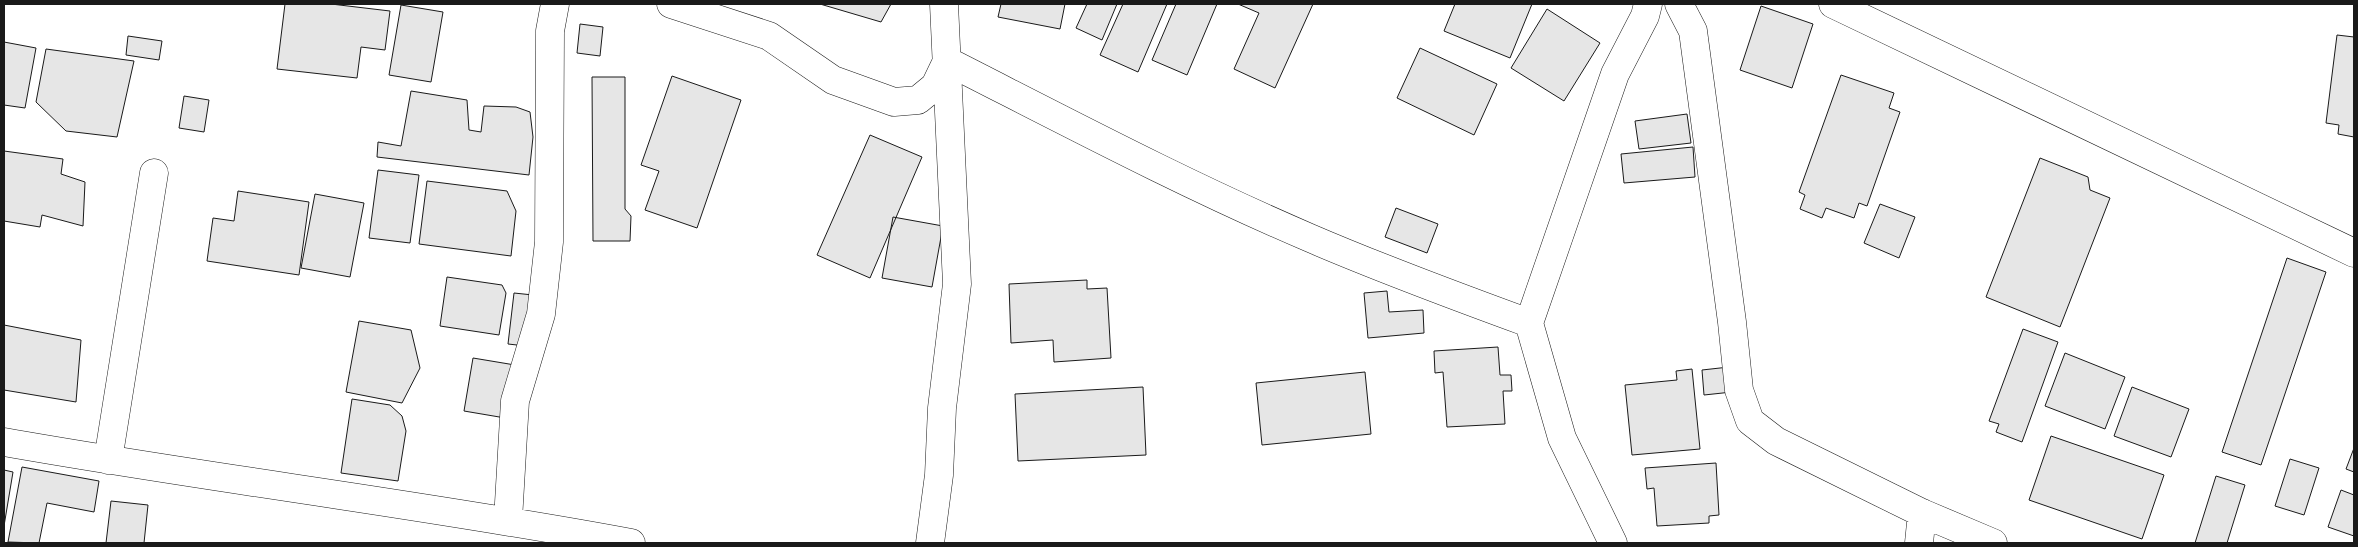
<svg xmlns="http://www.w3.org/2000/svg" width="2358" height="547" font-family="Barlow,sans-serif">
<rect width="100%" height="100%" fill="#fff"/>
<path fill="#e6e6e6" stroke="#1a1a1a" d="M285,4H331L390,11L385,50L361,47L357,78L277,69Z
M820,4H891L881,22Z
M1001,4H1065L1060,29L998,17Z
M1087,4H1117L1102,40L1076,28Z
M1123,4H1167L1138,72L1100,55Z
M1176,4H1217L1187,75L1152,60Z
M1238,4H1313L1275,88L1234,69L1259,13Z
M1455,4H1532L1510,58L1444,31Z
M401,5L443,12L431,82L389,75Z
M1761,6L1813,24L1792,88L1740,70Z
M1547,9L1600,43L1564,101L1511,68Z
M580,24L603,27L600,56L577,53Z
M2337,35L2354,37V137L2338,134L2339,125L2326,123Z
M128,36L162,41L159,60L126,55Z
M4,42L36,48L25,108L4,105Z
M1420,48L1497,84L1474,135L1397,98Z
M46,49L134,61L117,137L66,131L36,102Z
M1841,75L1894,93L1889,108L1900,112L1867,206L1859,203L1854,218L1826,208L1822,218L1800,209L1805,195L1799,192Z
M672,76L741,100L697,228L645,210L659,171L641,165Z
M592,77H625V209L631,216L630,241H593Z
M411,91L467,100L469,130L481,132L484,106L516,107L530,112L533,137L529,175L377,157L378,142L401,146Z
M184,96L209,100L204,132L179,128Z
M1687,114L1691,143L1639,149L1635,121Z
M870,135L922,157L870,278L817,255Z
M1693,147L1695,177L1624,183L1621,154Z
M4,151L63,159L61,174L85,182L83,226L42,215L40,227L4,221Z
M2040,158L2088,177L2090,190L2110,198L2060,327L1986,297Z
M378,170L419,175L410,243L369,238Z
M427,181L507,191L516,211L511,256L419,244Z
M238,191L309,202L299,275L207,261L213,218L234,221Z
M315,194L364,203L350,277L301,268Z
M1880,204L1915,217L1899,258L1864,243Z
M1396,208L1438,224L1427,253L1385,237Z
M893,217L943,226L932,287L882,278Z
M2287,258L2326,272L2261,465L2222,452Z
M447,277L502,285L506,293L499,335L440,326Z
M1087,280V289L1107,288L1111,358L1054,362L1053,340L1011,343L1009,284Z
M1387,291L1389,312L1423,310L1424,333L1368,338L1364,293Z
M514,293L533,295L526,346L508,344Z
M359,321L411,330L420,368L402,403L346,392Z
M4,325L81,340L76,402L4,390Z
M2023,329L2058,342L2022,442L1996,432L1999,424L1989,421Z
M1498,347L1500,375H1511L1512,391H1503L1505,424L1447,427L1443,372L1435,373L1434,351Z
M2065,353L2125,377L2105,429L2045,406Z
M473,358L521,366L517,420L464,411Z
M1729,367L1732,392L1704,395L1702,370Z
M1692,369L1700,449L1632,455L1625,385L1677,380L1676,371Z
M1365,372L1371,434L1262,445L1256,383Z
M1143,387L1146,455L1018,461L1015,394Z
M2132,387L2189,409L2171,457L2114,436Z
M352,399L390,405L402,416L406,431L398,481L341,473Z
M2051,436L2164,475L2142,539L2029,500Z
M2354,448V472L2346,469Z
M2290,459L2319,468L2304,515L2275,506Z
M1716,463L1719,515L1709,516V523L1657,526L1654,488L1647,489L1645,468Z
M22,467L99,481L94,512L47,503L39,543L8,542Z
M4,470L13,472L4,526Z
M2216,476L2245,485L2227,543H2195Z
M2341,490L2354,495V536L2328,527Z
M111,501L148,505L144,543H106Z"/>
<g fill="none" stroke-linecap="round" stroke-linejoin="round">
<g stroke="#1a1a1a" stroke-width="29">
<path id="minor" d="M671,4L769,36L833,80L894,102L918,100L935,86L947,61C1067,122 1186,185 1310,238C1382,269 1455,296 1529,323
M1679,4L1693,31L1732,322L1739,390L1750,421L1776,441L1922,513L1993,543
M1833,4L2354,253
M4,442C212,479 423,504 631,543
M108,460L154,173
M508,520L515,401L541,314L549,242L550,31L555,4
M930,543L939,475L942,408L957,284L944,4
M1613,543L1562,438L1529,323L1615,74L1645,16L1648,4
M1919,543L1922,513"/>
</g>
<use href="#minor" stroke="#fff" stroke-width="28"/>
</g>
<rect width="2358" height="547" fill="none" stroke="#1a1a1a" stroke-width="10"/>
</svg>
